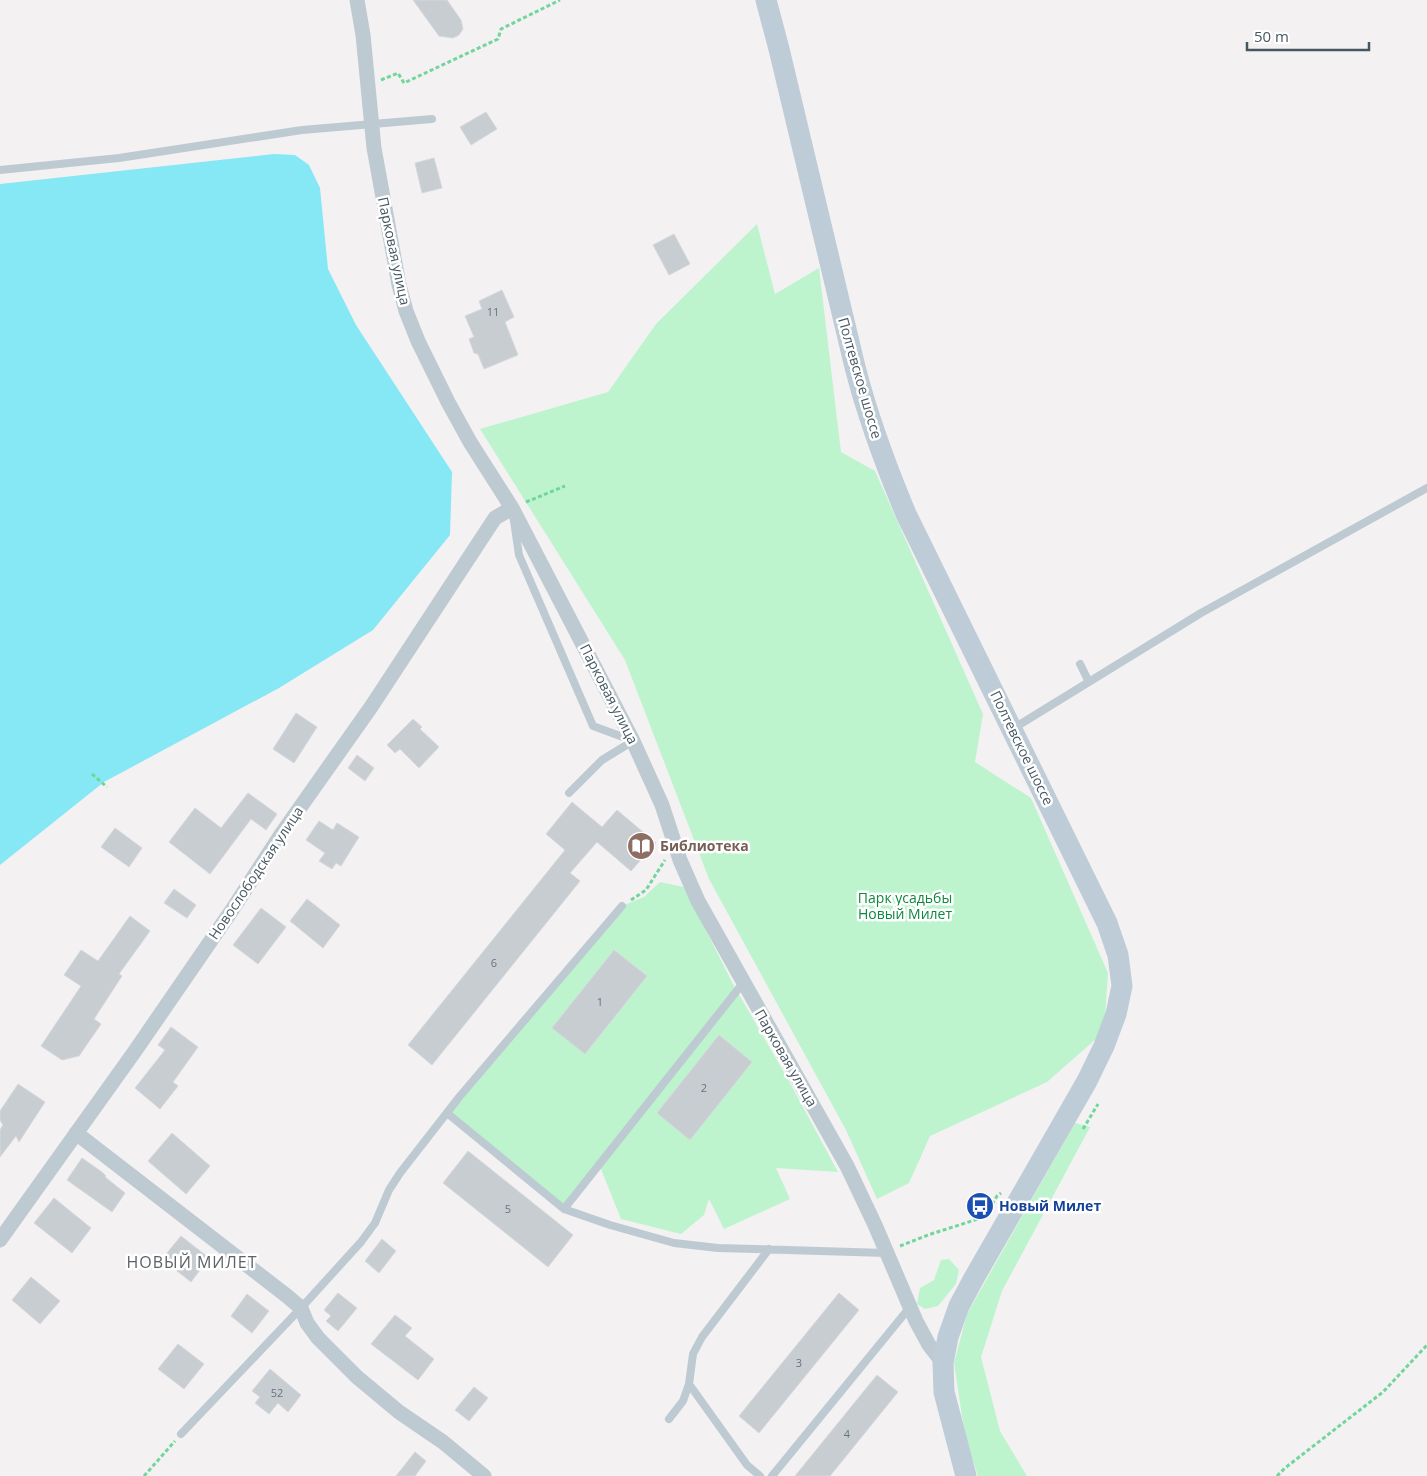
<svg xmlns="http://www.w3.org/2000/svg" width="1427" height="1476" font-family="'Open Sans',sans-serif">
<rect width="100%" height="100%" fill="#f4f1f2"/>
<path fill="#bdf4ce" d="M757,224L775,294L819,268L841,452L875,471L983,714L975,762L1031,798L1108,973L1104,1032L1047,1082L930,1136L909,1183L877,1199L846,1130L709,879L625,660L480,429L608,392L656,324Z
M660,882L684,887L733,984L789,1081L838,1172L776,1168L790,1199L724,1229L709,1199L704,1215L681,1234L621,1219L599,1164L564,1209L447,1113L622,906L644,897Z
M1075,1123L1090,1127L1002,1291L981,1357L1000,1431L1027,1476H978L965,1436L954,1363L967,1314Z
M949,1259L959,1270L956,1284L938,1306L925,1309L917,1304L920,1288L934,1280L941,1260Z"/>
<path fill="#86e7f5" d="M274,154L295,155L309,165L320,188L328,269L356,325L452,472L450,535L373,630L279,688L104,782L0,865V184Z"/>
<path fill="#c8cdd2" stroke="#d5d8dd" d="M413,0H447L461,20L463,29L459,35L453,38L439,36Z
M486,112L497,129L471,145L460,127Z
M434,158L442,188L422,193L415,163Z
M674,234L690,264L669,275L653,245Z
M502,290L514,317L505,322L518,355L484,369L478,354L474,353L469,339L474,337L465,316L482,309L479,301Z
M296,713L317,727L294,763L273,749Z
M413,719L422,727L420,729L439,747L419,768L400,749L395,753L387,745Z
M357,755L374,768L365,781L348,768Z
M248,793L277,814L266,830L251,819L210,874L169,842L195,808L221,828Z
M572,802L602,827L617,810L656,843L631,871L597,842L570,873L580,881L432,1065L408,1045L565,850L546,834Z
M319,821L333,830L337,823L359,837L341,866L336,863L332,869L319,861L325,853L306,840Z
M115,828L142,848L129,867L101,847Z
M174,889L196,905L187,918L164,903Z
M307,899L340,925L323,948L290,921Z
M261,908L286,927L258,964L233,945Z
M130,916L150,931L119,974L122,976L94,1019L101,1024L79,1056L62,1060L41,1046L81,986L64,975L81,950L98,961Z
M614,950L647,976L585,1054L552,1028Z
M171,1027L198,1047L173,1082L178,1086L160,1109L135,1088L165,1050L158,1045Z
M719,1035L752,1062L690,1140L657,1113Z
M18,1084L45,1102L19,1142L16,1136L0,1157V1130L3,1125L0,1120V1111Z
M172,1133L210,1166L186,1194L148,1161Z
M468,1151L573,1235L548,1267L443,1183Z
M82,1158L102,1172L106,1176L105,1177L125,1193L112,1212L67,1180Z
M54,1198L91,1228L72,1253L34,1223Z
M181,1236L209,1258L191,1282L162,1259Z
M382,1239L396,1251L379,1273L365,1261Z
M31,1277L60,1301L40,1324L12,1300Z
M338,1293L357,1308L338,1331L326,1321L331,1316L324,1310Z
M839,1293L859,1310L759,1433L739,1416Z
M247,1294L269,1311L252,1333L231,1316Z
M395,1315L412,1328L405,1336L434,1359L418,1380L371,1344Z
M178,1344L204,1364L184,1389L158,1369Z
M270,1369L301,1395L288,1412L278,1403L269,1414L255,1403L260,1397L252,1391Z
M877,1375L898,1392L830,1476H795Z
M474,1387L488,1398L469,1421L455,1410Z
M415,1452L426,1461L415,1476H396Z"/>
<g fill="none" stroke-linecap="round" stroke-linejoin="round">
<path stroke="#71d69c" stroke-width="3" stroke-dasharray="4 2.5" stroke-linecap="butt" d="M381,80L398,73L404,83L498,39L501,29L560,0
M526,502L565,486
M92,774L107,787
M631,900L646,890L665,860
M1083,1129L1098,1104
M900,1246L928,1235L984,1217L997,1196L1001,1193
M144,1476L175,1441
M1277,1476L1285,1468L1383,1392L1427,1345"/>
<path stroke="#becad2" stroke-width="8" d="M0,170L119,158L302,130L432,119
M514,521L519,555L593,726L631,740
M1080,664L1089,682
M1014,728L1201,613L1427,488
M569,793L602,760L633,741
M447,1113L564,1209L610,1225L674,1243L718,1248L886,1253
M564,1209L743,983
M689,1384L747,1465L760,1476
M669,1419L683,1401L689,1384L693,1354L702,1337L769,1249
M181,1434L301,1308L361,1242L375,1223L389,1190L400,1173L460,1096L622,906
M772,1476L910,1307"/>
<path stroke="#becad2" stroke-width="15" d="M357,0L363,35L374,148L399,285L406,311L418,341L448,402L470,442L512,508L633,741L662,805L680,860L698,901L847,1166L875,1225L916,1321L929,1345L943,1363
M76,1133L287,1296L301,1308L307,1323L318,1338L357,1377L399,1412L443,1442L484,1476
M0,1240L135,1051L232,910L282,833L371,707L495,518L512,508"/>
<path stroke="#beccd7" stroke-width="21" d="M766,0L779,49L855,367C868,418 886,466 906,514L1107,923L1118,955L1122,986L1116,1014L1104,1046L1087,1081L974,1278L959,1306L948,1337L943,1363L944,1392L966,1476"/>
</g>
<defs>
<g id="library-disc" transform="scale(1.4375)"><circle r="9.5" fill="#8d6e63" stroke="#fff"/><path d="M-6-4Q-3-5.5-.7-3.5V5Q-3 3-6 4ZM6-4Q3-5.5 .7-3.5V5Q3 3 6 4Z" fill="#fff"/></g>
<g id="bus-disc" transform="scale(1.4375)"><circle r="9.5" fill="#1a4fb4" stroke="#fff"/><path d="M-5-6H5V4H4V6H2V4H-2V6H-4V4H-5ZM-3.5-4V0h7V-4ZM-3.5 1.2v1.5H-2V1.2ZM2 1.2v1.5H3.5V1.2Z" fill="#fff"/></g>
</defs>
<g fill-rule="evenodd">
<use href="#library-disc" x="641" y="846"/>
<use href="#bus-disc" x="980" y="1206"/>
</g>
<g text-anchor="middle" stroke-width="5" stroke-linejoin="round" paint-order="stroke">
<g font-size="11" fill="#67747d">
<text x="493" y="316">11</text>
<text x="494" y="967">6</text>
<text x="600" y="1006">1</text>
<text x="704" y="1092">2</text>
<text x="508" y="1213">5</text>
<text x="799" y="1367">3</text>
<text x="277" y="1397">52</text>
<text x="847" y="1438">4</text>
</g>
<g font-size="14" fill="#475761" stroke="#fff">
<text transform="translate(394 251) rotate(78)" y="5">Парковая улица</text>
<text transform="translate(860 378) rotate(74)" y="5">Полтевское шоссе</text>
<text transform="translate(609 694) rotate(63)" y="5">Парковая улица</text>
<text transform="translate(1022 748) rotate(64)" y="5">Полтевское шоссе</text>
<text transform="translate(256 873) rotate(-56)" y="5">Новослободская улица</text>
<text transform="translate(786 1058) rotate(60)" y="5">Парковая улица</text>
</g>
<g font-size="14" font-weight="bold" fill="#785e54" stroke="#fff" text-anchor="start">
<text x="660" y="851">Библиотека</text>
</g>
<g font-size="14" fill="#0e8740" stroke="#fff">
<text x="905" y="903">Парк усадьбы<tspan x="905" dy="16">Новый Милет</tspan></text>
</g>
<g font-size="14" font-weight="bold" fill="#164399" stroke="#fff" text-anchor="start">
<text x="999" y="1211">Новый Милет</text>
</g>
<g font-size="16" letter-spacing="1" fill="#5d6267" stroke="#fff">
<text x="192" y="1268">НОВЫЙ МИЛЕТ</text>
</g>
</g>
<path d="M1247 42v8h122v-8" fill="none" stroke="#475761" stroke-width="2.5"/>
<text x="1254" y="42" font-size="15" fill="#475761" stroke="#ffffff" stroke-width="4" paint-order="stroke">50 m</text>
</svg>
